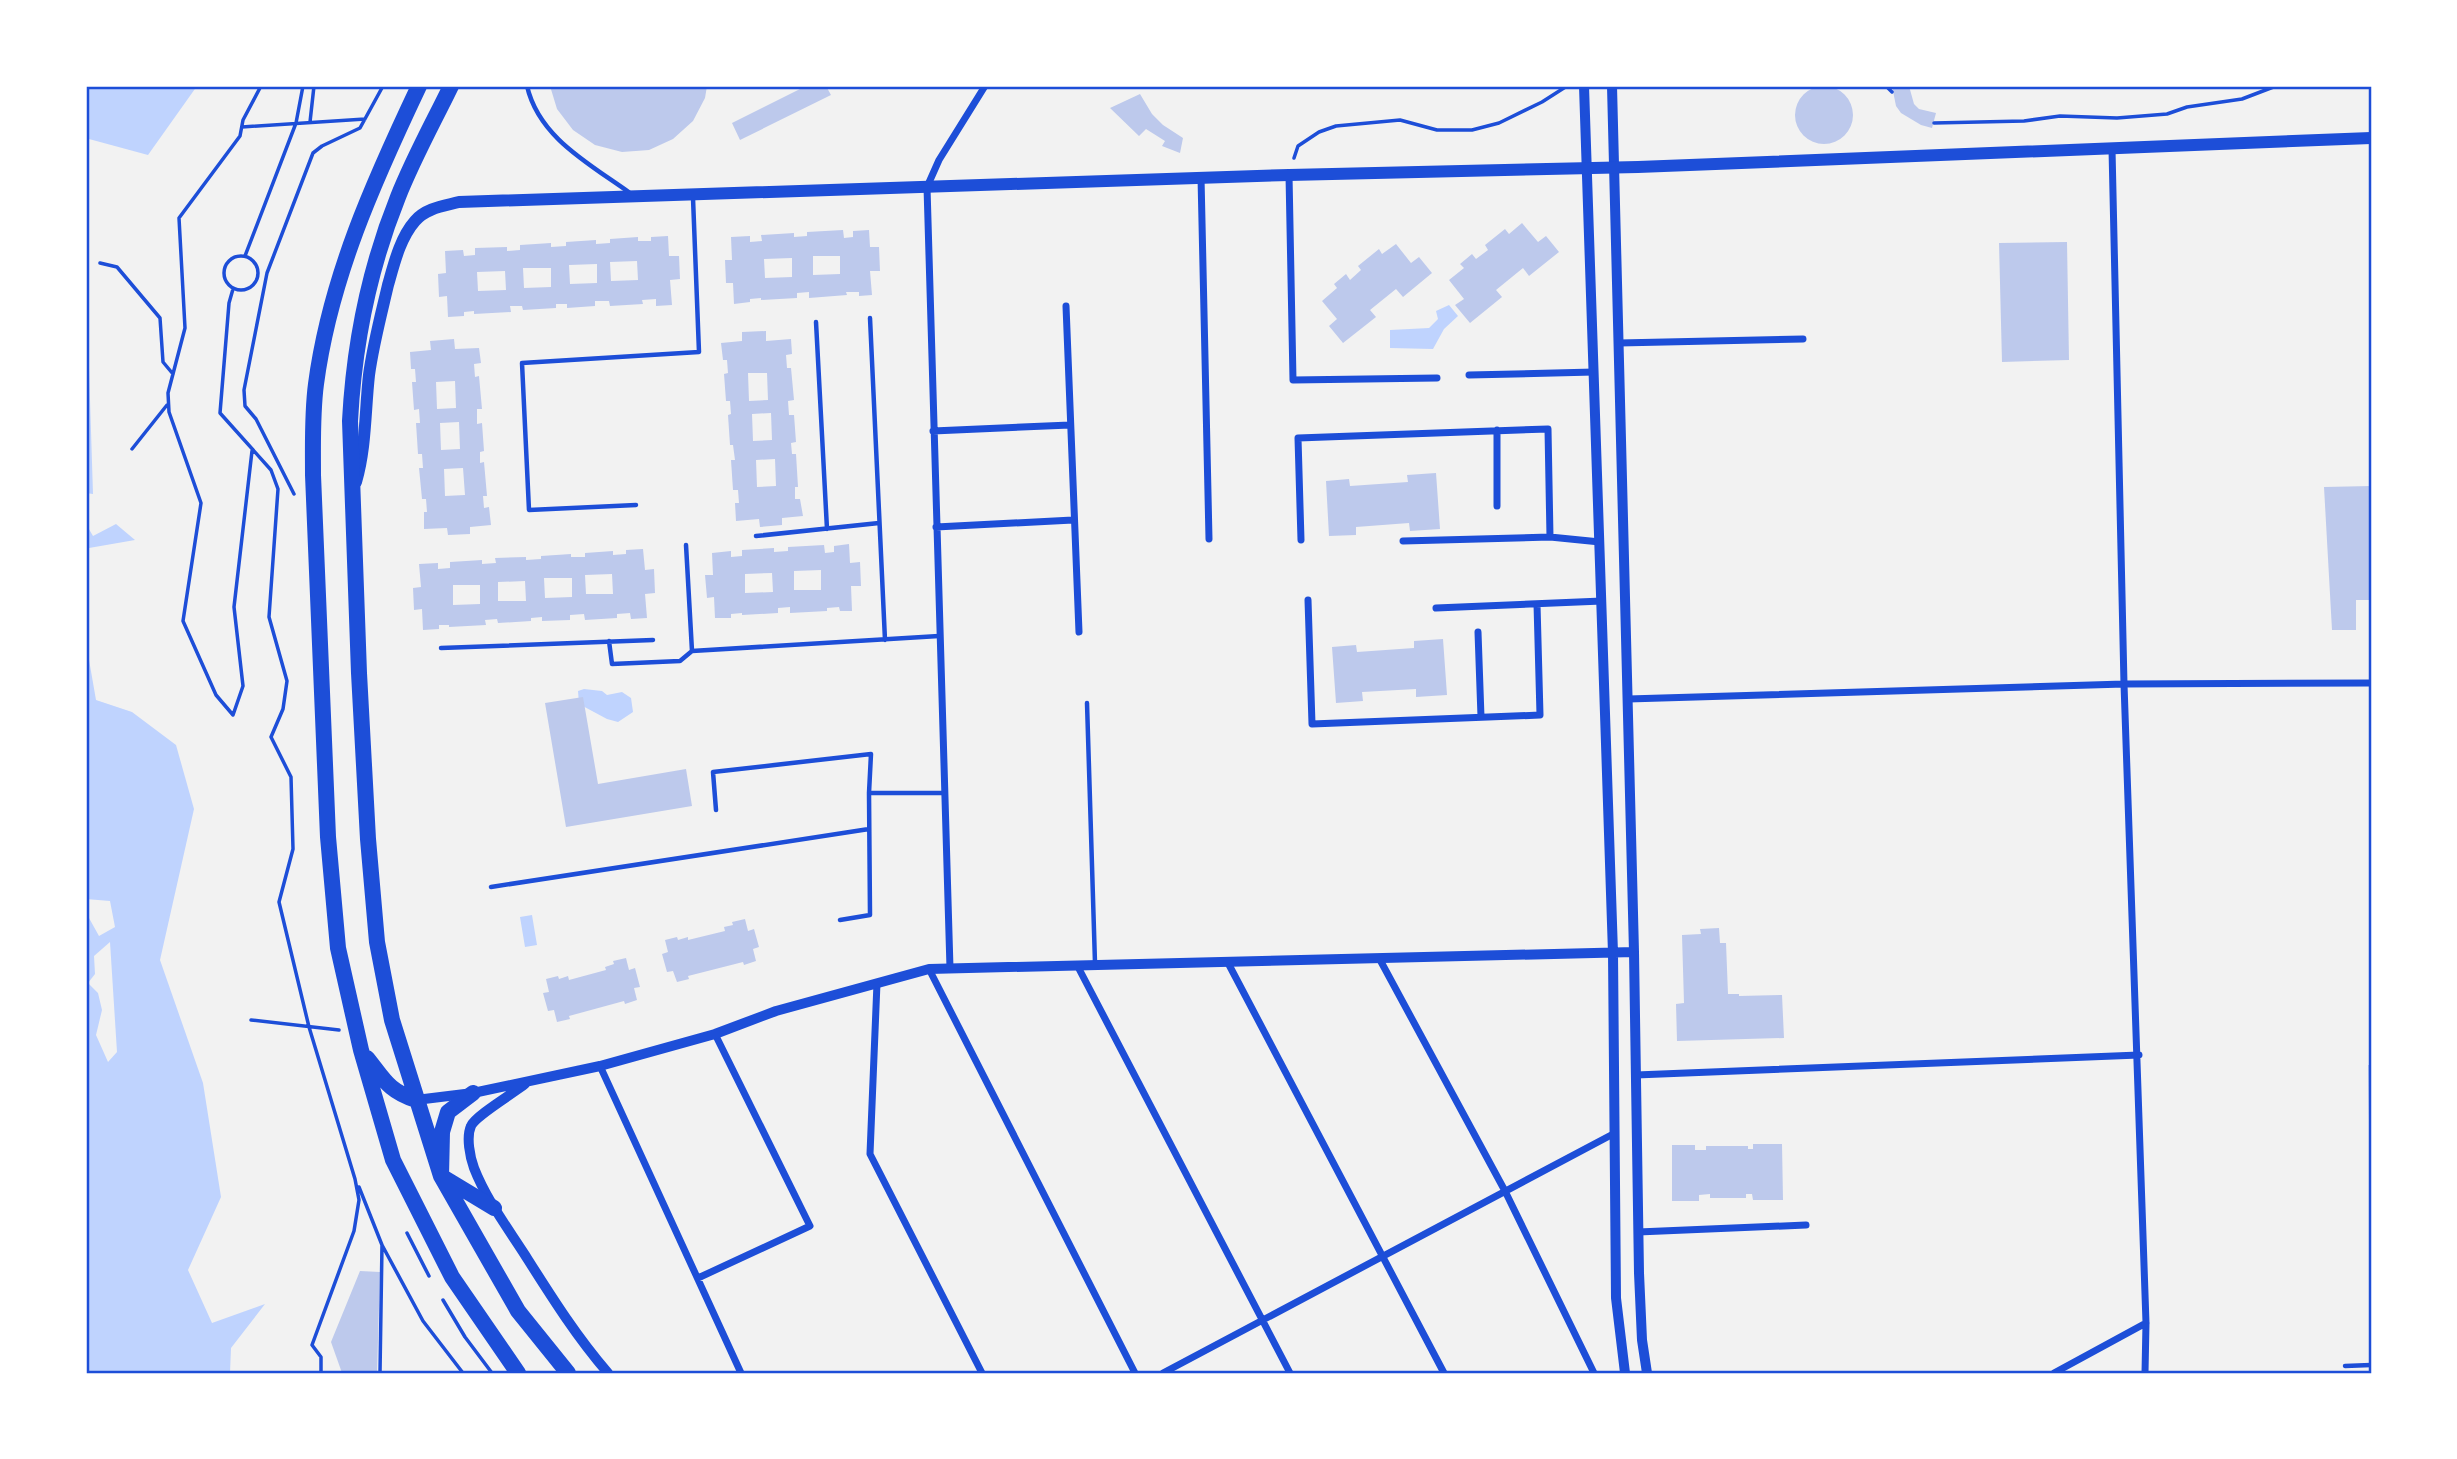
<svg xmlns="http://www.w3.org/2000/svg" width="2457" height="1459" font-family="'Libre Baskerville',serif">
<rect width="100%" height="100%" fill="#f2f2f2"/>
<path fill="#bfd3fe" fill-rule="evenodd" d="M86,86H197L148,155L89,139L86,169Z
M87,305L93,494L86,493Z
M1449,305L1458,316L1444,329L1433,349L1390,348V330L1429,328L1438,319L1436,311Z
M86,524L93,536L116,524L135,540L89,548L86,590Z
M86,652L88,654L96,700L132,712L176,745L194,809L160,960L203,1083L221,1197L188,1270L212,1323L265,1304L231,1348L230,1373H86V1058L89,1037L86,1036V919L89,918L99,936L115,927L110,901L86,899ZM110,942L117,1052L108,1062L96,1035L102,1010L98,993L88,983L95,974L94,956Z
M584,689L602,691L607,695L622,692L631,698L633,712L618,722L607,719L579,704L578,691Z
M532,915L537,945L525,947L520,917Z"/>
<path fill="#bdc9ec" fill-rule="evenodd" d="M550,86H707L705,98L693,121L673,139L649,150L622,152L595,145L573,130L557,109Z
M806,86H826L831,95L740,140L732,123Z
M1892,86H1909L1914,104L1919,109L1936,113L1932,128L1921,125L1901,113L1896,106Z
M1795 115a29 29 0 1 1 58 0a29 29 0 1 1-58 0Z
M1140,94L1152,114L1163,125L1183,138L1180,153L1162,146L1165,141L1146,129L1139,136L1110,108Z
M1522,223L1538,242L1546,236L1559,252L1529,276L1523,268L1496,290L1502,297L1470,323L1455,305L1464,299L1449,280L1464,268L1460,264L1472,254L1476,259L1488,250L1485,245L1505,229L1509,234Z
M843,230L844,238L853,237V231L869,230L870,247H879L880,271H870L872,295L859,296V292H846L847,295L809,298V292L797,293V298L761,300V298L750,299V302L734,304L733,283H726L725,260H732L731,237L750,236V242L762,241L761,235L794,233V237L807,236V232ZM813,256H840V274L813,275ZM792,258V277L765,278L764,259Z
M668,236L669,256H679L680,279L670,280L672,305L656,306V299L642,300L643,304L610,306L609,301H595V306L567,308V304H556V308L523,310L522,306H510L511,312L474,314V311L464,312V316L448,317L447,296L439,297L438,274L446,273L445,251L463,250L464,256L475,255V248L507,247V251L520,250V245L551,243V247L566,246V242L596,240V244L610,243V239L638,237V241H651V237ZM637,261L638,280L611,281L610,262ZM597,264V283L570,284L569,265ZM523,268H551V287L524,288ZM505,271L506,290L478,291L477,272Z
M2067,242L2069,360L2002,362L1999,243Z
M1396,244L1411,263L1419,257L1432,273L1403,297L1396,289L1370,310L1376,317L1343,343L1329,326L1337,319L1322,301L1337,288L1334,284L1346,274L1350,280L1361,270L1358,266L1379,249L1382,254Z
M766,331V341L791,339L792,354L786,355L787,368H791L794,400L788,401L789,415H794L796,442L791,443L792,454H796L798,487H795V499H800L803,516L782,518V525L760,527L759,519L736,521L735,503H739L738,490H733L731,460H735L733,445H730L728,415L731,414L730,401H726L724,374L728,373L727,360H723L721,343L742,341V332ZM748,373H767L768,400L749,401ZM771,413L772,440L753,441L752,414ZM775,459L776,486L757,487L756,460Z
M454,339L455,349L479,348L481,363L474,364L475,377L479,376L482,409H477V424L482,423L484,451L480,452V463L484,462L487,496H483L484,508L489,507L491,525L470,527V534L448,535L447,528L424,529V512H427L426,499H422L419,468H423L422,454H418L416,423H420L419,409L414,410L412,382H416L415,369H411L410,352L431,350L430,341ZM455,381L456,408L437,409L436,382ZM459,422L460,449L441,450L440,423ZM463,468L465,495L445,496L444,469Z
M1436,473L1440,529L1410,531L1409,523L1356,527V535L1329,536L1326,481L1349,479L1350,486L1408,482L1407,475Z
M2371,486V600H2356V630H2332L2324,487Z
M849,544L850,563L860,562L861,586H851L852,611H840L839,607L827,608V611L790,613V607L778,608V613L742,615V613L731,614V618H715L714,597L707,598L705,575H713L712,553L731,551V557L742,556V550L774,548V552L788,551V547L824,545L825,553L834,552V546ZM821,570V590H794V571ZM772,573L773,592L745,593V574Z
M643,549L645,570L654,569L655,593L645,594L647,618L631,619L630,613L617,614V618L585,620L584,614L570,615V620L542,621V617L531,618V621L498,623L497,619L485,620L486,625L449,627V625H439V629L423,630L422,609L414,610L413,588L421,587L419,564L438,563V569L450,568V562L482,560V564L496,563L495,558L526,557V560L541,559V556L571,554V557H585V553L613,551V555L626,554V550ZM612,574L613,594H586L585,575ZM544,578H572V597L545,598ZM525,581L526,601H498V582ZM453,585H480V604L453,605Z
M1443,639L1447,695L1416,697V689L1362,692L1363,701L1336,703L1332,647L1356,645L1357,652L1414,648V641Z
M583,697L598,784L686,769L692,806L566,827L545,703Z
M745,919L748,931L754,929L759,947L753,949L756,961L744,965L743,962L688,976L689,979L677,982L673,971L667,972L662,954L668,952L665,940L677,937L678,940L688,937V940L725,931L724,927L733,925L732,922Z
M1719,928L1720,943H1726L1728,994H1739V996L1782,995L1784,1038L1677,1041L1676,1004L1684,1003L1682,935L1701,934L1700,929Z
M626,958L629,970L635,968L640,987L634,988L637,1000L625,1004L624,1001L569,1016L570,1019L557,1022L554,1010L548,1011L543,993L549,992L546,979L558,976L559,979L568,976L569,980L606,970L605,967L614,964L613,961Z
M2368,1065H2371V1120H2369Z
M1753,1144H1782L1783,1200H1753L1752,1194H1746V1198H1710V1194L1699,1195V1201H1672V1145H1695V1150H1706V1146H1748V1149H1753Z
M360,1271L380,1272L377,1373H342L331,1342Z"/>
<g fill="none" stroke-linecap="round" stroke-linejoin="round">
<path stroke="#1d4ed8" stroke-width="3.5" d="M1886,86L1892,92
M310,122L314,86
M1934,123L2024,121L2060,116L2117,118L2167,114L2187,107L2242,99L2276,86
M242,127L365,119
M1294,158L1298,146L1319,132L1336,126L1400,120L1437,130H1472L1499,123L1542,102L1567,86
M224 273a17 17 0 1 1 34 0a17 17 0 1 1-34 0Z
M245,256L296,123L303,86
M100,263L117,267L160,318L163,362L173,374
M233,289L229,303L220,413L271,470L278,489L269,617L287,681L283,709L271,737L291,777L293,849L279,902L309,1027L355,1179L359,1200L354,1231L312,1345L321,1357V1373
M132,449L167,405
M252,451L234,607L243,686L233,715L216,695L183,621L201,503L169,412L168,393L185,328L179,218L240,136L243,120L261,86
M294,494L256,419L245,406L244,390L267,273L313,153L322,146L360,128L383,86
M251,1020L339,1030
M359,1187L382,1245L380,1373
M407,1233L429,1276
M382,1245L423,1321L463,1373
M443,1300L465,1337L492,1373"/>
<path stroke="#1d4ed8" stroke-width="4.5" d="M527,86C539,138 590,164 630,193
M870,318L885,640
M816,322L827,529
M636,505L529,510L522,363L699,352L693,198
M756,536L879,523
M686,545L692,651L939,636
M609,641L612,664L680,661L692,651
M441,648L653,640
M1087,703L1095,963
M716,810L713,772L871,754L869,793
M491,887L869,829
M840,920L870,915L869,793H944
M2345,1366L2371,1365"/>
<path stroke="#1d4ed8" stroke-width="7" d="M2112,149L2124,684L2146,1323L2145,1373
M1289,175L1293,380L1437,378
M1201,177L1209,539
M1066,306L1079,632
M1619,343L1803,339
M1469,375L1594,372
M1497,430V506
M933,431L1070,425
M936,527L1073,520
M1550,537L1600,542
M1301,540L1298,438L1548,429L1550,537L1403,541
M1308,600L1312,724L1540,715L1537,604
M1436,608L1602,601
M1478,632L1481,717
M1628,699L2124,684L2371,683
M1379,958L1505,1191L1594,1373
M1227,961L1444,1373
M1077,965L1290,1373
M950,968L927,187L939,160L985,86
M929,969L1135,1373
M877,983L870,1154L982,1373
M600,1066L741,1373
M1636,1075L2139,1055
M1638,1232L1806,1225
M698,1278L810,1226L715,1034
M1163,1373L1615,1133
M2054,1373L2146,1323"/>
<path stroke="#1d4ed8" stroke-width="10" d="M1584,86L1613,953L1616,1298L1625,1373
M1612,86L1634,952L1639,1273L1642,1340L1647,1373
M525,1084C514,1093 475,1116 471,1126C466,1137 470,1157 474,1168C486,1199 507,1227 525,1255C551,1296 576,1336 608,1373
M416,1100L473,1093L600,1066L715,1034L776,1011L929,969L1634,952"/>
<path stroke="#1d4ed8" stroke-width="12" d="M356,482C366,448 365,411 369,375C373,345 381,315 388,285C394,264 400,238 415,221C426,208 444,206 459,202L1289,175L1638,167L2371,138"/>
<path stroke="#1d4ed8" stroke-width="16" d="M419,86C374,181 330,278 316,384C312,414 313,444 313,475L328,837L338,948L361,1050L393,1160L452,1277L518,1373
M451,86C433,123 413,159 398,197C369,269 354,345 350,421L359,673L368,839L377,942L392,1020L441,1176L518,1311L568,1373
M367,1058C384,1079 388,1091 416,1100
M473,1093L448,1112L442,1132L441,1176L494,1208"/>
</g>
<rect width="2457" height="1459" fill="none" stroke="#ffffff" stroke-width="175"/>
<rect x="88" y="88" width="2282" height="1284" fill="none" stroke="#1d4ed8" stroke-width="2.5"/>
</svg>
